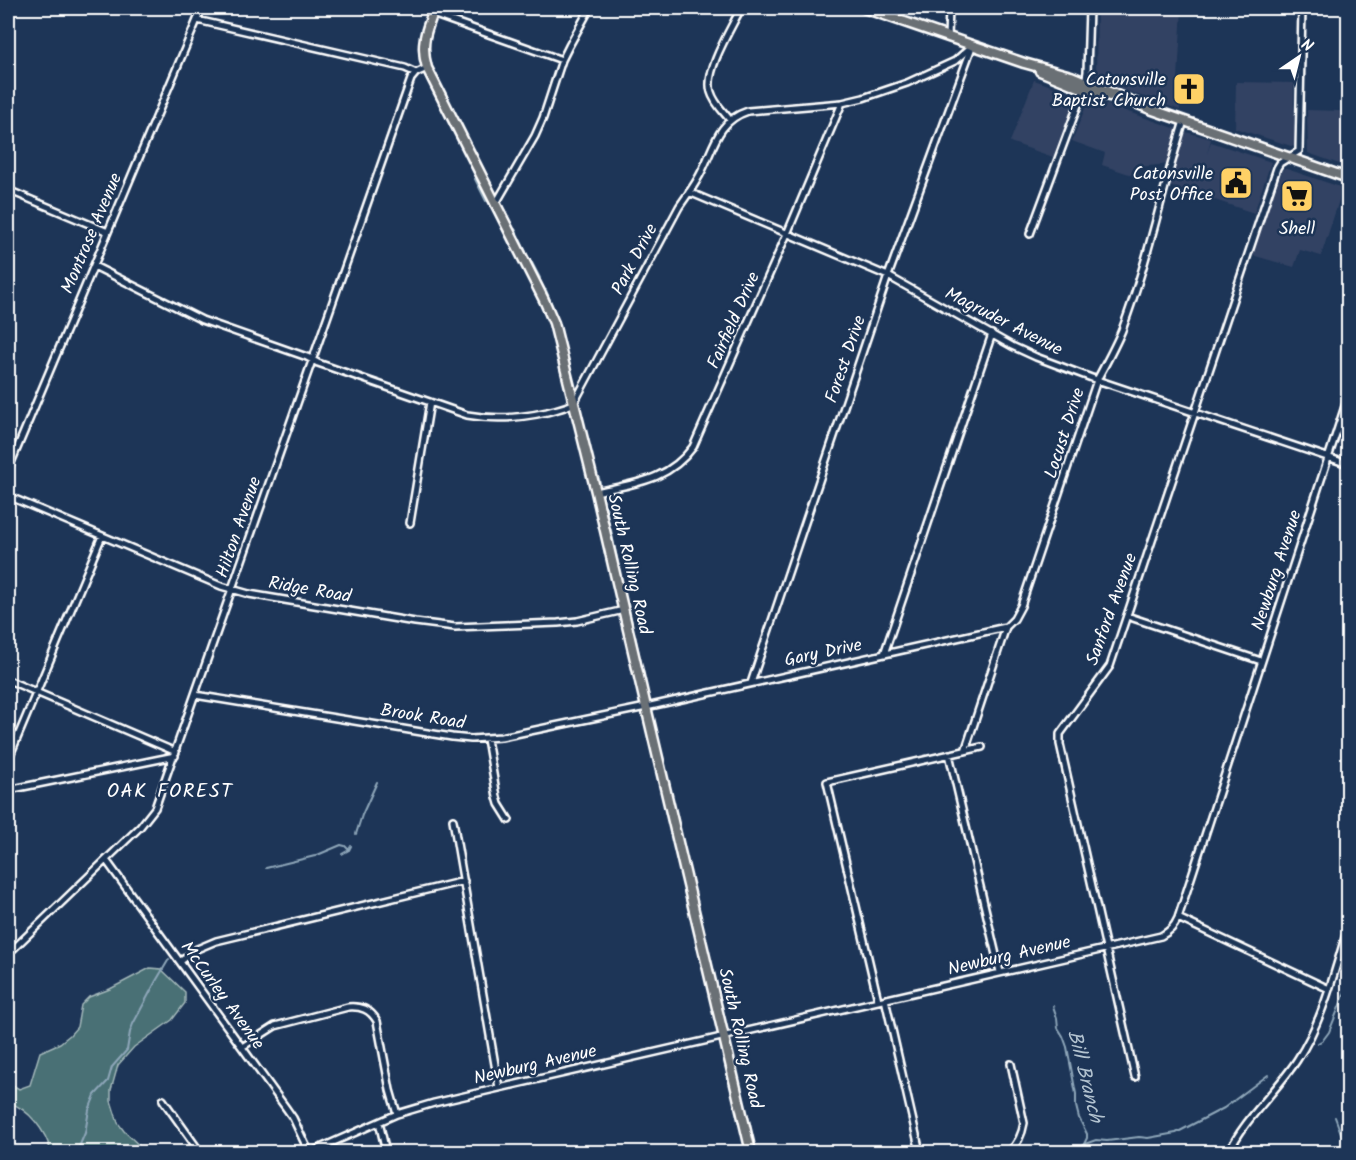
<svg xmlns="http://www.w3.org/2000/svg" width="1356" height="1160" font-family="Kalam,sans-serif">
<rect width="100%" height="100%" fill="#1d3557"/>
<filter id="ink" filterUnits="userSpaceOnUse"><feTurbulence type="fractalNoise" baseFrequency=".0167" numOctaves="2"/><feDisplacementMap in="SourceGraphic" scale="12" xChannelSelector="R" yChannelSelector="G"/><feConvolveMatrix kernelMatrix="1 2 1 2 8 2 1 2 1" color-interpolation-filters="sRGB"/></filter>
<g filter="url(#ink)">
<path fill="#324263" d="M1097,8H1182L1178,78L1180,110L1096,80Z
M1034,80L1072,93L1075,99L1053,157L1010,142Z
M1236,82L1294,83V145L1291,146L1235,128Z
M1091,99L1177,129L1168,164L1138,167L1135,176L1102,165L1105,153L1072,141L1088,101Z
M1307,110L1339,111L1348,114V167L1308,153Z
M1186,132L1211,139L1207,154L1211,142L1271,162L1254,213L1194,193L1169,186L1178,155Z
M1283,169H1287L1343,188L1321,256L1300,250L1294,267L1252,255L1282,171Z"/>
<path fill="#487074" stroke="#a4b8ba" stroke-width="1.5" d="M150,968L161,969L185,992V1003L172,1020L134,1047L118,1065L111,1090V1101L118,1123L124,1131L146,1152H51C46,1131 29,1109 8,1102V1082L19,1089L30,1085L40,1052L60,1043L70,1035L77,1027L81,1005L89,997L110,989Z"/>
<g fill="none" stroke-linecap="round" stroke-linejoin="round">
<path stroke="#8ea6b9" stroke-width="2" d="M475,179L486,201
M504,209L511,224
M515,229L526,252
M530,259L540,278
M546,290L554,310
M585,463L586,470
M588,478L590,486
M599,478L600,483
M592,494L600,529
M606,506L609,524
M611,530L619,568
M628,604L632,624
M634,632L643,672
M356,834L362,815L377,782
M342,854L349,850L351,846
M266,868L315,856L341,845L345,846L349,850
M1053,1006L1057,1018L1058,1028L1063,1036L1067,1047L1076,1094V1106L1079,1118L1087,1134V1138L1080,1152
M1318,1043L1323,1040L1329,1032L1348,985
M1335,1117L1348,1152
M1085,1144L1096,1140L1107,1141L1139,1137L1148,1138L1176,1133L1224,1108L1268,1075
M79,1152V1147L85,1133L89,1110L95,1095L108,1081L112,1067L127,1050L130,1032L133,1024L156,981L169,959"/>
<g stroke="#fff" stroke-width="10">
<path id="street" d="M432,14L562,60
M197,20L405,68L416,73
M948,38L949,8
M730,120C723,111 714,103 711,92C704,71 732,27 741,8
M8,190L108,232
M689,192L888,276L1012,346L1036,357L1097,380L1348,464
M495,205L535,136L543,118L562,60L569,46L590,8
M1030,234L1084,89L1087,72L1089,8
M94,266L202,320L307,357L318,363L467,415C494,420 521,418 547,412C557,409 566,408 574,403L679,207C685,198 692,189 697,180C714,152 714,122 748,111L842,103L863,98L907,83L955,61L972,46
M8,470L202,8
M596,492C635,483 668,481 693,447L787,234L842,103
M8,496L221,586L249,594L415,622L455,627L558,623L577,621L624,610
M410,523L430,402
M1127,616L1261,661
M884,654L992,334
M8,680L176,752
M751,683L888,276L972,47
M195,695L452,737L471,739L501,737L646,707L1006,627
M487,739L497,797L499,804L509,820
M965,751L1006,627L1014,619L1021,606L1097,380C1106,363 1115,347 1122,330C1148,262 1162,190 1184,121
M949,754L1000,972
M8,760L102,536
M8,790L175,756
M453,820L499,1088
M106,860L286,1108L293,1118L309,1152
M1178,918L1329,989
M8,954L140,827L155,808L411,79L416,73L427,68
M181,961L197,949L216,941L464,881
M885,999L920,1152
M878,1000L827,782L982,747
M242,1047L275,1026L348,1007C361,1006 370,1009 377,1021L390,1090L397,1114
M1135,1077L1060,744V734L1110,666L1277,168L1280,163L1299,151L1302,8
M163,1100L200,1152
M379,1122L386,1152
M311,1152L397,1114L434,1103L1161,936C1170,931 1174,927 1178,918L1348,397
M1009,1152C1018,1144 1022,1135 1024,1123L1011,1064
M1229,1152C1244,1119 1277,1091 1297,1060C1323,1021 1334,972 1348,928"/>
</g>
<g stroke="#fff" stroke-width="13">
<path id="primary" d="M435,8C426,30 420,44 427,68L544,300L554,323L558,339L596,492L646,707L751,1152
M864,8L1024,63L1071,76L1150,109L1348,178
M1040,71L1084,89L1109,96"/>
</g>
<use href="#street" stroke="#1d3557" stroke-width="5"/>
<use href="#primary" stroke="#6b6f75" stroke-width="8"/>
</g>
</g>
<defs>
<g id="church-square" transform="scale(1.725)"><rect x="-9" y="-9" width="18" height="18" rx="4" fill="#ffd166" stroke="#1d3557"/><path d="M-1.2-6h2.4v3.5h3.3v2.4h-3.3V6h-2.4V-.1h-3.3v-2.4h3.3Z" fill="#111"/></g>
<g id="civic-square" transform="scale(1.725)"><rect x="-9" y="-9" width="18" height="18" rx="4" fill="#ffd166" stroke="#1d3557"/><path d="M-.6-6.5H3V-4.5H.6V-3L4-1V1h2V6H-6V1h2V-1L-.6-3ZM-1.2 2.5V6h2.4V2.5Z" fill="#111"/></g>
<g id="supermarket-square" transform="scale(1.725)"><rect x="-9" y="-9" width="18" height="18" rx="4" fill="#ffd166" stroke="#1d3557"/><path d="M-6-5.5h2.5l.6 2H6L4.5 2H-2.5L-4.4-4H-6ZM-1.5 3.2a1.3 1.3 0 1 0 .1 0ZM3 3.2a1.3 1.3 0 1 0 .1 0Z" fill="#111"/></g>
</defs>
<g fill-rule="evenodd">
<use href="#church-square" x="1189" y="89"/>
<use href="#civic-square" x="1236" y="183"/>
<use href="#supermarket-square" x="1297" y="196"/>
</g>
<g text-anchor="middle" stroke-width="5" stroke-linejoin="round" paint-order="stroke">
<g font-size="18" fill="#fff" stroke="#1d3557" text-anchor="end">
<text x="1166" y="85">Catonsville<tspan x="1166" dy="21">Baptist Church</tspan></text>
<text x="1213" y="179">Catonsville<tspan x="1213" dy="21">Post Office</tspan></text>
<text x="1297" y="234" text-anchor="middle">Shell</text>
</g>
<g font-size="18" fill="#fff" stroke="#1d3557">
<text transform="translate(91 233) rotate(-67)" y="6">Montrose Avenue</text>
<text transform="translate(634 259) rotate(-62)" y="6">Park Drive</text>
<text transform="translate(733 320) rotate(-66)" y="6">Fairfield Drive</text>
<text transform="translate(1004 321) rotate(27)" y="6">Magruder Avenue</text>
<text transform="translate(845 359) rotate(-71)" y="6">Forest Drive</text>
<text transform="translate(1064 433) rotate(-72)" y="6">Locust Drive</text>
<text transform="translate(238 527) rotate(-71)" y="6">Hilton Avenue</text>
<text transform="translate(630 564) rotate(77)" y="6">South Rolling Road</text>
<text transform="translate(1276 570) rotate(-72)" y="6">Newburg Avenue</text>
<text transform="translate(310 589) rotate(10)" y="6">Ridge Road</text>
<text transform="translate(1111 609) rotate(-70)" y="6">Sanford Avenue</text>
<text transform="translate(823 652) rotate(-12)" y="6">Gary Drive</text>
<text transform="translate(423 716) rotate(9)" y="6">Brook Road</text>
<text transform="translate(1009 955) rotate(-13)" y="6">Newburg Avenue</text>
<text transform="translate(223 995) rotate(54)" y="6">McCurley Avenue</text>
<text transform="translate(741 1038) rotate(77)" y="6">South Rolling Road</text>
<text transform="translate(535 1064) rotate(-13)" y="6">Newburg Avenue</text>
</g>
<g font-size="20" letter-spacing="1.5" fill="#fff" stroke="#1d3557">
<text x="170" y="797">OAK FOREST</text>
</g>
<g font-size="20" font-style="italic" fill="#b3c3d0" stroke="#1d3557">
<text transform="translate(1086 1076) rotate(76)" y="7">Bill Branch</text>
</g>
</g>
<rect width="1356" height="1160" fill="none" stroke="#1d3557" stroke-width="30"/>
<rect x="15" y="15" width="1326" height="1130" fill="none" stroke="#fff" stroke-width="2" filter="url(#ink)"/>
<g transform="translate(1299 57) rotate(35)" stroke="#1d3557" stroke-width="4.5" paint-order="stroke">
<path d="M0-4.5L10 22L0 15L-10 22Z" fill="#ffffff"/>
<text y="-9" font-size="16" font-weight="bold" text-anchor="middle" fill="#ffffff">N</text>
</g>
</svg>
